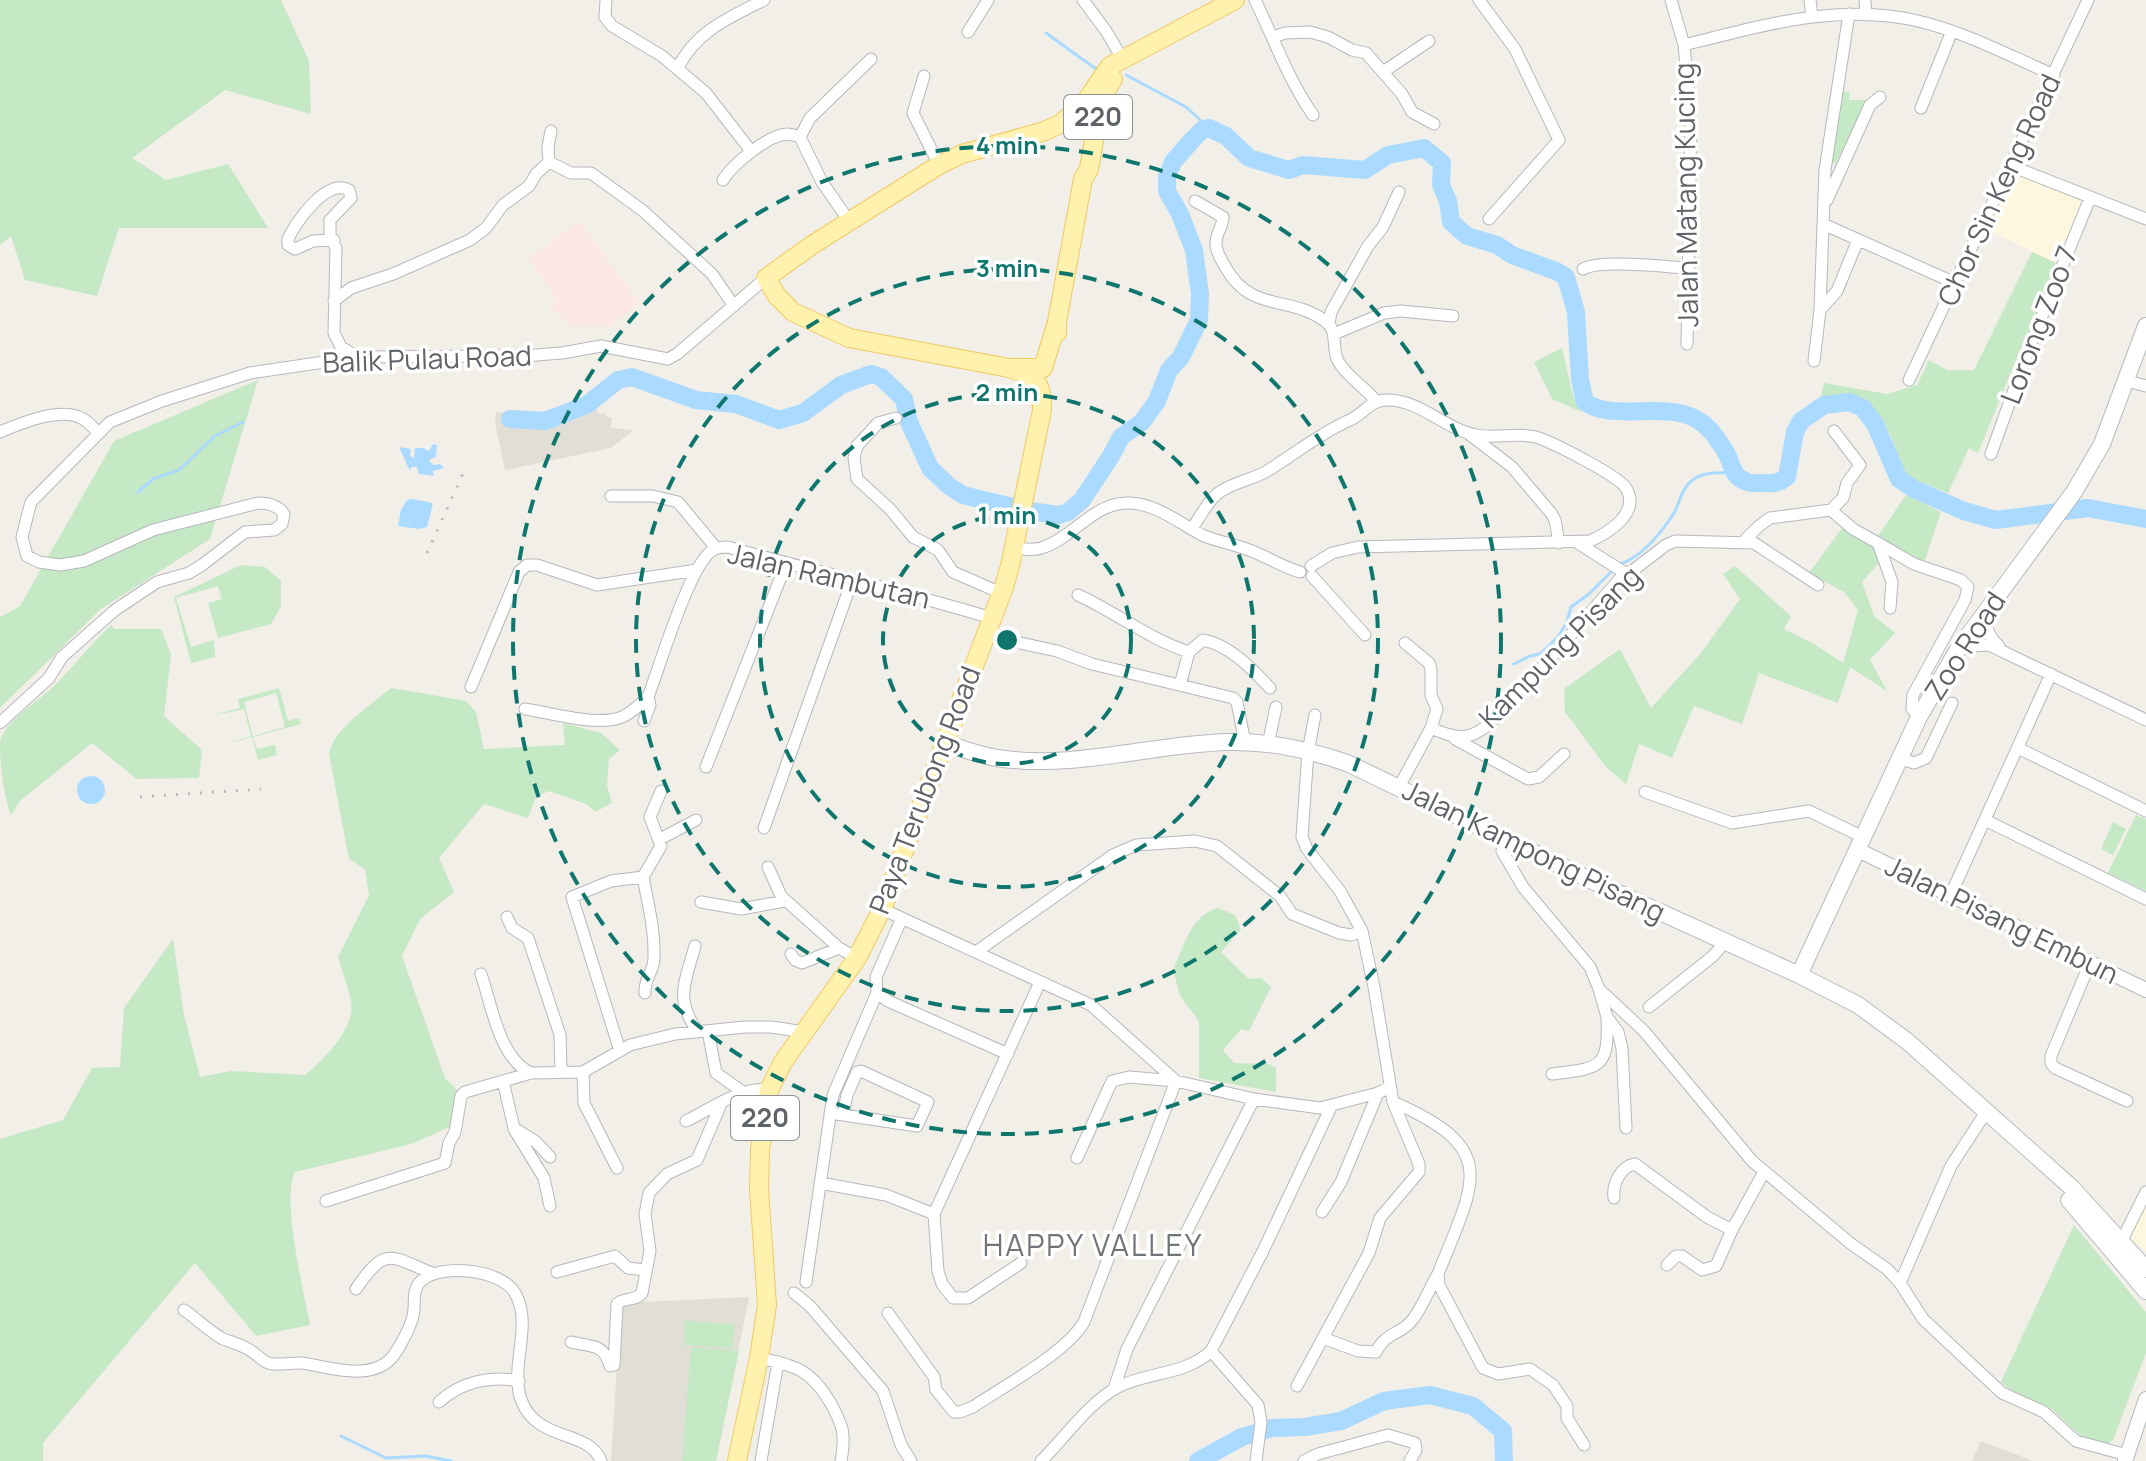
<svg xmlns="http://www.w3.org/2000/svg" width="2146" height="1461" font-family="Manrope,sans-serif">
<rect width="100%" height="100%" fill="#f1efe8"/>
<path fill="#fef7e0" d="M2016,173L2084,202L2056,263L1988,230Z
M2146,1204V1252L2129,1236Z"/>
<path fill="#e1ded6" d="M596,407L599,414L605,413L606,416L612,418L611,428L634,430L611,448L505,470L495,423L496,412L510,414V425H544Z
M749,1297L716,1461H611L621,1303Z
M1981,1441L2033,1461H1972Z"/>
<path fill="#fce8e6" d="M580,221L639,303L611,326L572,327L549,306L557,300L528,258Z"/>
<path fill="#c5e8c5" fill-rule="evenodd" d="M0,0H281L309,61L311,114L225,90L132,158L166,180L228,164L268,228H119L97,296L25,280L11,236L0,245Z
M1840,91L1850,92L1849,100H1869L1835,164L1830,162Z
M2032,252L2056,263L1978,453L1969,448L1948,493L1903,475C1891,427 1877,389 1820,400L1824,383L1887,394L1917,385L1929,360L1947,370H1974Z
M1562,348L1573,396L1582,412L1552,399L1534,362Z
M258,380L210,539L101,609L0,708V617L20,606L114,441Z
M1906,495L1941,512L1924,563L1892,548L1862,582L1874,616L1895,633L1870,660L1887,691L1850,667L1838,703L1759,673L1742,724L1694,706L1672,758L1639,744L1626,784L1606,767L1565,712L1564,689L1620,649L1651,708L1701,653L1740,599L1723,574L1735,566L1791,616L1784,629L1814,644L1843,663L1858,610L1844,592L1809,573L1842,528L1872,545Z
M241,565L265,567L281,581V606L271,624L218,638L208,603L222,599L218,586L176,598L191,647L214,640L215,657L191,663L174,597Z
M111,625L114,629H161L171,654L164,716L202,750L199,778L137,779L92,743L20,801L11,815C3,792 0,767 0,742C4,721 41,700 56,684C75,665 91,644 111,625Z
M279,688L288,721L299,718L301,724L253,737L257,749L275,745L277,755L258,760L252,737L224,744L251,736L244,709L209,716L240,708L238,699ZM276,693L285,727L253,736L244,702Z
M391,688L466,701L476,712L484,749L565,745L563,723L601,733L620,750L609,759L607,785L612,803L595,812L586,804L549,791L536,797L528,818L484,804L439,858L454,892L420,919L402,956L445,1078L459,1092L452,1126L411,1144L295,1172C281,1200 304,1292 310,1325L256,1336L195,1263L43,1443V1461H0V1139L63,1120L92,1068L120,1067L124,1008L173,939L184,1015L200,1077L231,1071L305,1075C324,1060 356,1027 351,1001C348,986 342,971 338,957L369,895L365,869L349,859L329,754C331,731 373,703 391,688Z
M2136,815L2146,819V891L2108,873Z
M2113,822L2126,829L2113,855L2101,849Z
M1218,908L1235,915L1241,930L1221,952L1249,979L1261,978L1271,987L1249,1031L1241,1029L1223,1050L1234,1063L1269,1064L1276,1068V1092L1199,1078V1021L1180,996L1173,970C1184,946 1191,915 1218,908Z
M2074,1225L2146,1312V1353L2113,1440L2108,1444L2083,1438L2052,1409L2011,1390L2001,1382Z
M685,1321L734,1324L733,1348L684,1345Z
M691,1347L739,1351L716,1461H682Z"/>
<path fill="#aadaff" d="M433,444L437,445L436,457L429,460L433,465L440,464L444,468L433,471L434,476L419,474L417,467H411L410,471L399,447L411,449L410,456L414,458L415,448H423L429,451Z
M412,499L433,503L427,527L419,529L398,526L401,510L407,500Z
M77 790a14 14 0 1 1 28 0a14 14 0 1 1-28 0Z"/>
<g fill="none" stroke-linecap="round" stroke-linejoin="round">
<path stroke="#aadaff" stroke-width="3" d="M1046,33L1096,69
M1126,75L1186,107L1209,128
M138,492L153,479L179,470L215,436L243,422
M1620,564C1642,557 1662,532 1674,513C1678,506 1680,497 1684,490C1694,471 1716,472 1734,473
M1514,664L1530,656L1540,654L1558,637L1567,622L1571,607L1589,594L1614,569
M341,1436L386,1458L425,1456L451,1461"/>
<path stroke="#aadaff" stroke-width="18" d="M510,419L545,421L569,412L588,404L618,380L632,377L696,400L736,404L779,420L803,413L841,385L871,374L881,377L904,399L909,422L930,468L949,486L963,495L1029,511L1059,515L1068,512L1082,500L1111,456L1121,437L1142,422L1157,401L1169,370L1181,357L1199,320L1200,294L1194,250L1180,214L1167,191V177L1173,162L1193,139L1202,130L1209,128L1226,136L1249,158L1289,170L1303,165L1365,170L1388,155L1424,148L1442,163L1441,185L1448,201L1451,222L1467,236L1497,245L1512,255L1556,271L1566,277L1576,312L1580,380L1585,402C1612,422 1665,401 1696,419C1709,426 1717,438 1725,451C1732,461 1731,476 1745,481C1749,484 1758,483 1763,483C1773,484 1779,483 1787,477L1795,432L1801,421L1824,405L1849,402L1863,408L1875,424L1899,479L1914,489L1964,511L1996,520L2088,508L2146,519
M1198,1461L1242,1437L1272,1428L1305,1427L1341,1421L1384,1401L1430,1395L1473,1406L1503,1431L1504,1461"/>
<g stroke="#b5b8bc" stroke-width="13">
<path id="minor" d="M606,0L605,17L612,26L662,56L706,93L751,151
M1083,0L1106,31L1122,58
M1255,0C1274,39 1288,79 1313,115
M1479,0L1515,49L1559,140L1489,219
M1671,0L1684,45L1691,119L1687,344
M1810,0L1812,16
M1865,0L1866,15
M968,32L988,0
M1273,37L1285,33L1310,32L1328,37L1352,50L1366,53L1402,94L1412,112L1434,124
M1684,45C1761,26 1839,2 1918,21C1965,32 2010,56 2054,75
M678,68C695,32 730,17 764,0
M1383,72L1429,41
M924,76L913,113L939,165
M1921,108L1952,31
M551,131L548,147L549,162L571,173H591L642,210L712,274L734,306
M800,137L810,118L871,59
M2011,166L2146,219
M723,180C733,164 768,135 787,134C790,134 797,136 800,137L822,182L849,221
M1827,200L1870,105L1880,97
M1195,201L1223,217C1223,227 1215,234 1216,245C1217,254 1222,261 1226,268C1251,313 1290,295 1325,321C1339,330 1331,348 1338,361C1346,376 1365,387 1376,401
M1823,224L1955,283
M334,240L313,241L295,249L288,245V239C296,221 327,178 349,190L351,198L330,220V237L336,248L334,333L341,347L357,357
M1583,269C1601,259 1665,267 1689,268
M334,301L351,288L393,274L470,240L486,228L503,205L529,186L536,174L549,162
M1820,310L1837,291L1858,240
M1329,324L1331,312L1368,246L1383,227L1399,192
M1334,334L1384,313L1401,311L1453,316
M1814,361L1820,310L1825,170L1849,14
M1909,380L2088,0
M2127,381L2146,386
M896,418L878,423L857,446L854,458L857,479L890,509L913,537L938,550L953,572L1001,593
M1834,431L1860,465L1847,483L1843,498L1831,510L1853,529L1878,543L1914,564L1961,580L1968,587L1965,600L1913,695L1912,709L1919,717
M0,432C21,423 62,406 83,419C89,422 93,428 98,432
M1469,434L1512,467L1551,513L1555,520L1559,543
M1991,454L2029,348L2090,198
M611,496H653L678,502L716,548
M1192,528C1200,518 1207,502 1217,494C1230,483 1252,480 1267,471C1295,454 1320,433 1350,420C1363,414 1371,400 1386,400C1420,399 1444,429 1476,435C1495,439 1517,432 1536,437C1552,442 1619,476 1626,488C1641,513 1608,533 1590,541L1358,547L1332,553L1311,566
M1744,541L1759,526L1770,518L1831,510
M1578,543L1625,573
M1878,543L1892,582L1890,608
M1014,548C1024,549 1035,551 1044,547C1074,537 1095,501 1130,503C1157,504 1179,523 1202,535C1218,542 1234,544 1249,550C1266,556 1282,567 1300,572
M1312,576L1365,635
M1078,595C1117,613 1149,639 1189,652L1203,640C1230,645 1252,669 1270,688
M1986,612C1986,626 1987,636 1999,646
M984,635L1057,651L1092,664L1233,698L1237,702L1245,743
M1957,651L1971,646L1989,645L2146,720
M1180,685L1189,652
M471,687L519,572L527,565H537L597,585L697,570
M525,709C552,713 598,727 622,717C632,713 640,704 648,697
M644,721L650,705L648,697C661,663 687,573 710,552C716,547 722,547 728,547C816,572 904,591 991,618
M0,723L49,678L62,657L115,610L157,582L189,573L202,565L245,532L274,530L282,524L284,514C278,505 269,503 258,503L153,530L84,561L60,565L39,562L27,556L22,537L31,502L110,422L162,401L250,373L358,357L523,356L562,353L601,346L668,359L677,354L766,278
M1431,728C1467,744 1475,737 1504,711L1625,573L1631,572L1666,545L1675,541L1754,543L1818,585
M1455,739L1528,779L1539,777L1564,754
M1268,745L1276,707
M2018,748L2146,811
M1899,758L1914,763L1926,758L1952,703
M706,767L786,564
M1399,787L1431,728L1437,709L1431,695V669L1429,663L1405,643
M1645,792L1732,823L1809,811L1863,837
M1985,820L2146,899
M764,828L852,581
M1504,838L1502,851L1523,887L1590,967L1599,989L1644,1031L1752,1161L1850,1243L1887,1269L1900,1283L1923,1319L2002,1393L2044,1412L2076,1441L2127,1455
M660,839L696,820
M768,867L781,896L839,948
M1951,894L2051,674
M701,902L741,909L785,901
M882,909L1091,1005L1176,1081L1254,1099L1320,1108L1378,1093L1390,1087
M507,917L512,928L528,938L560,1035L561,1071
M695,946C685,983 674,999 698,1032
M976,952L1113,855L1136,845L1195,841L1217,846L1280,896L1292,914L1339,933L1351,935L1362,931
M791,954L795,960L802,963L839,948L857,958
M2090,963L2051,1056V1063L2055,1068L2127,1101
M481,974C492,1006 499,1058 531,1073
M1599,989L1607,1017L1618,1032L1622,1048L1626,1128
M645,993C644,978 654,972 654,958C655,930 648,904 643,877L661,846L650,817L661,791
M877,993L888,1001L1008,1054
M1649,1007L1713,956L1725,942
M708,1031L716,1073L743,1092
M620,1051L572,897L611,881L643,877
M583,1072L584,1103L617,1168
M1552,1074C1600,1068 1609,1069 1607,1018
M503,1081L514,1128L536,1142L550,1157
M1393,1102C1501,1149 1475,1181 1438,1274L1439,1285L1483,1368L1498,1374L1530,1369L1553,1385L1567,1406V1418L1584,1445
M830,1113L917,1126L928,1102L861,1071L857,1072L847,1095L843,1115
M686,1121C711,1109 741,1086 769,1090
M514,1129L544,1178L550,1206
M820,1183L886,1195L934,1214
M1614,1198C1612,1184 1621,1166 1635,1164L1707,1217L1732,1230
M326,1201L445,1163L449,1143L455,1132L461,1096L465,1092L531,1073L583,1072L630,1045L675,1034L745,1027H771L805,1032
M1322,1212L1341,1182L1378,1093
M2121,1242L2146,1192
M1021,1263L968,1298H953L942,1284L938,1271L934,1214L1040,982
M1667,1265L1676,1256H1682L1702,1270L1716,1266L1732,1230L1764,1172
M557,1272L615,1256L628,1268L645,1270
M806,1282L833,1095L877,993L876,977L902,918
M1900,1283L1951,1166L1986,1112
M356,1289C386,1245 390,1256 434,1274
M794,1293L810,1306L883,1391L901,1445L911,1461
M184,1310C197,1319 209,1331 223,1339C231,1342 239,1344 246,1348C253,1351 259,1358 266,1362C276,1367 291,1362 302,1363C330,1367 373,1383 394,1355C401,1345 410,1328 413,1316C416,1305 411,1290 421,1281C441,1263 501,1269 515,1293C534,1326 508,1368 522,1402C538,1442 590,1430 601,1461
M888,1313L934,1377L936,1390L954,1412H960L973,1407C1004,1386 1067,1352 1084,1322L1176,1081L1129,1077L1112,1081L1077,1158
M1323,1338L1358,1351L1376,1352C1386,1331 1402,1335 1413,1319C1423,1306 1429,1289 1438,1274
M571,1342C591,1347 604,1343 610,1366
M1211,1351L1258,1405L1261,1422L1256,1461
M759,1358C795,1365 811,1370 830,1402C843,1426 846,1433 841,1461
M610,1366L614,1365L617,1304C624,1297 635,1302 642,1293L650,1251L645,1214L649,1193L667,1174L697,1160L721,1104
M1297,1386L1369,1253L1380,1218L1419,1172V1164L1393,1102L1374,987L1362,931L1340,891L1307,849L1302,837L1308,752L1315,715
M1114,1389L1127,1349L1254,1099
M439,1402C461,1382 490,1375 519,1381
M761,1461L778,1362
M1041,1461C1065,1438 1088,1403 1118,1387C1147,1372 1186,1375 1211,1351L1262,1253L1331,1107
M1304,1461L1318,1454L1388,1435L1415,1443L1416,1450L1410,1461"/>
</g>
<g stroke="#b5b8bc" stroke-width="16">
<path id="tertiary" d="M1858,850L2146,990
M2125,1461L2146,1399"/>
</g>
<g stroke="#b6babf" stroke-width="18">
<path id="secondary" d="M945,743C962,749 979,755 997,758C1074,770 1151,744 1228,742C1267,741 1310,750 1347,763L1607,888L1799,975L1858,1005L1907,1041L2071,1187L2146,1269
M1799,975L1919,717L1957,651L2074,492L2102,444L2146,326
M2069,1200L2146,1291"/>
</g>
<g stroke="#f2c960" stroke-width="20">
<path id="primary" d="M1057,322L1043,368H1009L849,338L793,312L777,296L766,278L812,245L939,165L962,154L1045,131L1060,124L1084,104L1110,66L1235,0
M1057,333V322L1083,179L1089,169L1099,112L1104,94L1113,79
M737,1461L759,1358L767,1305L759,1189L760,1150L769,1090L783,1062L857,958L882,909L1004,587L1010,566L1042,410C1042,381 1036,376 1009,368"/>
</g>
<use href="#minor" stroke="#fff" stroke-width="11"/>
<use href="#tertiary" stroke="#fff" stroke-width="14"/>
<use href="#secondary" stroke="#fff" stroke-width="16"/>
<use href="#primary" stroke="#fff2af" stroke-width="18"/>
<path stroke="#b6b7b8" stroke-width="3" stroke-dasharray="2 10" stroke-linecap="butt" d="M427,553L466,467
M140,797L261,789"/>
</g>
<g fill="none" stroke="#0f766e" stroke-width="4" stroke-dasharray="14 10">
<circle cx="1007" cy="640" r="124"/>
<circle cx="1007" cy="640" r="247"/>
<circle cx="1007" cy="640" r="371"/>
<circle cx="1007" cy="640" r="494"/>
</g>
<g text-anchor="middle" stroke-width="7" stroke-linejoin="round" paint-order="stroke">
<g fill="#fff" stroke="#8f9295" stroke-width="2">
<rect x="1064" y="95" width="68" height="44" rx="6"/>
<rect x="731" y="1096" width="68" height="44" rx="6"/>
</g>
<g font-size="26" font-weight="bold" fill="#5f6368">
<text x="1098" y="126">220</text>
<text x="765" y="1127">220</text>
</g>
<g font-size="28" fill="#5f6368" stroke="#fff">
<text transform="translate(1999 190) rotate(-65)" y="10">Chor Sin Keng Road</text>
<text transform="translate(1686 195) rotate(-91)" y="10">Jalan Matang Kucing</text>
<text transform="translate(2039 325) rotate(-69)" y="10">Lorong Zoo 7</text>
<text transform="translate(427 359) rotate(-2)" y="10">Balik Pulau Road</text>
<text transform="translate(829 576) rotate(13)" y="10">Jalan Rambutan</text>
<text transform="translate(1965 646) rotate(-57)" y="10">Zoo Road</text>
<text transform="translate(1560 647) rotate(-45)" y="10">Kampung Pisang</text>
<text transform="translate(925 790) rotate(-69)" y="10">Paya Terubong Road</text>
<text transform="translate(1534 851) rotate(26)" y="10">Jalan Kampong Pisang</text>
<text transform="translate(2002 920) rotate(26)" y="10">Jalan Pisang Embun</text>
</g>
<g font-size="30" letter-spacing="2" fill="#70757a" stroke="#fff">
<text x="1093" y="1256">HAPPY VALLEY</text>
</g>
</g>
<circle cx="1007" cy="640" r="12" fill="#0f766e" stroke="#fff" stroke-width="4"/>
<g font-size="24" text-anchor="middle" font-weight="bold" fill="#0f766e" stroke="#fff" stroke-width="7" stroke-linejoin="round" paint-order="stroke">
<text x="1007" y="154">4 min</text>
<text x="1007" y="277">3 min</text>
<text x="1007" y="401">2 min</text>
<text x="1007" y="524">1 min</text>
</g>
</svg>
